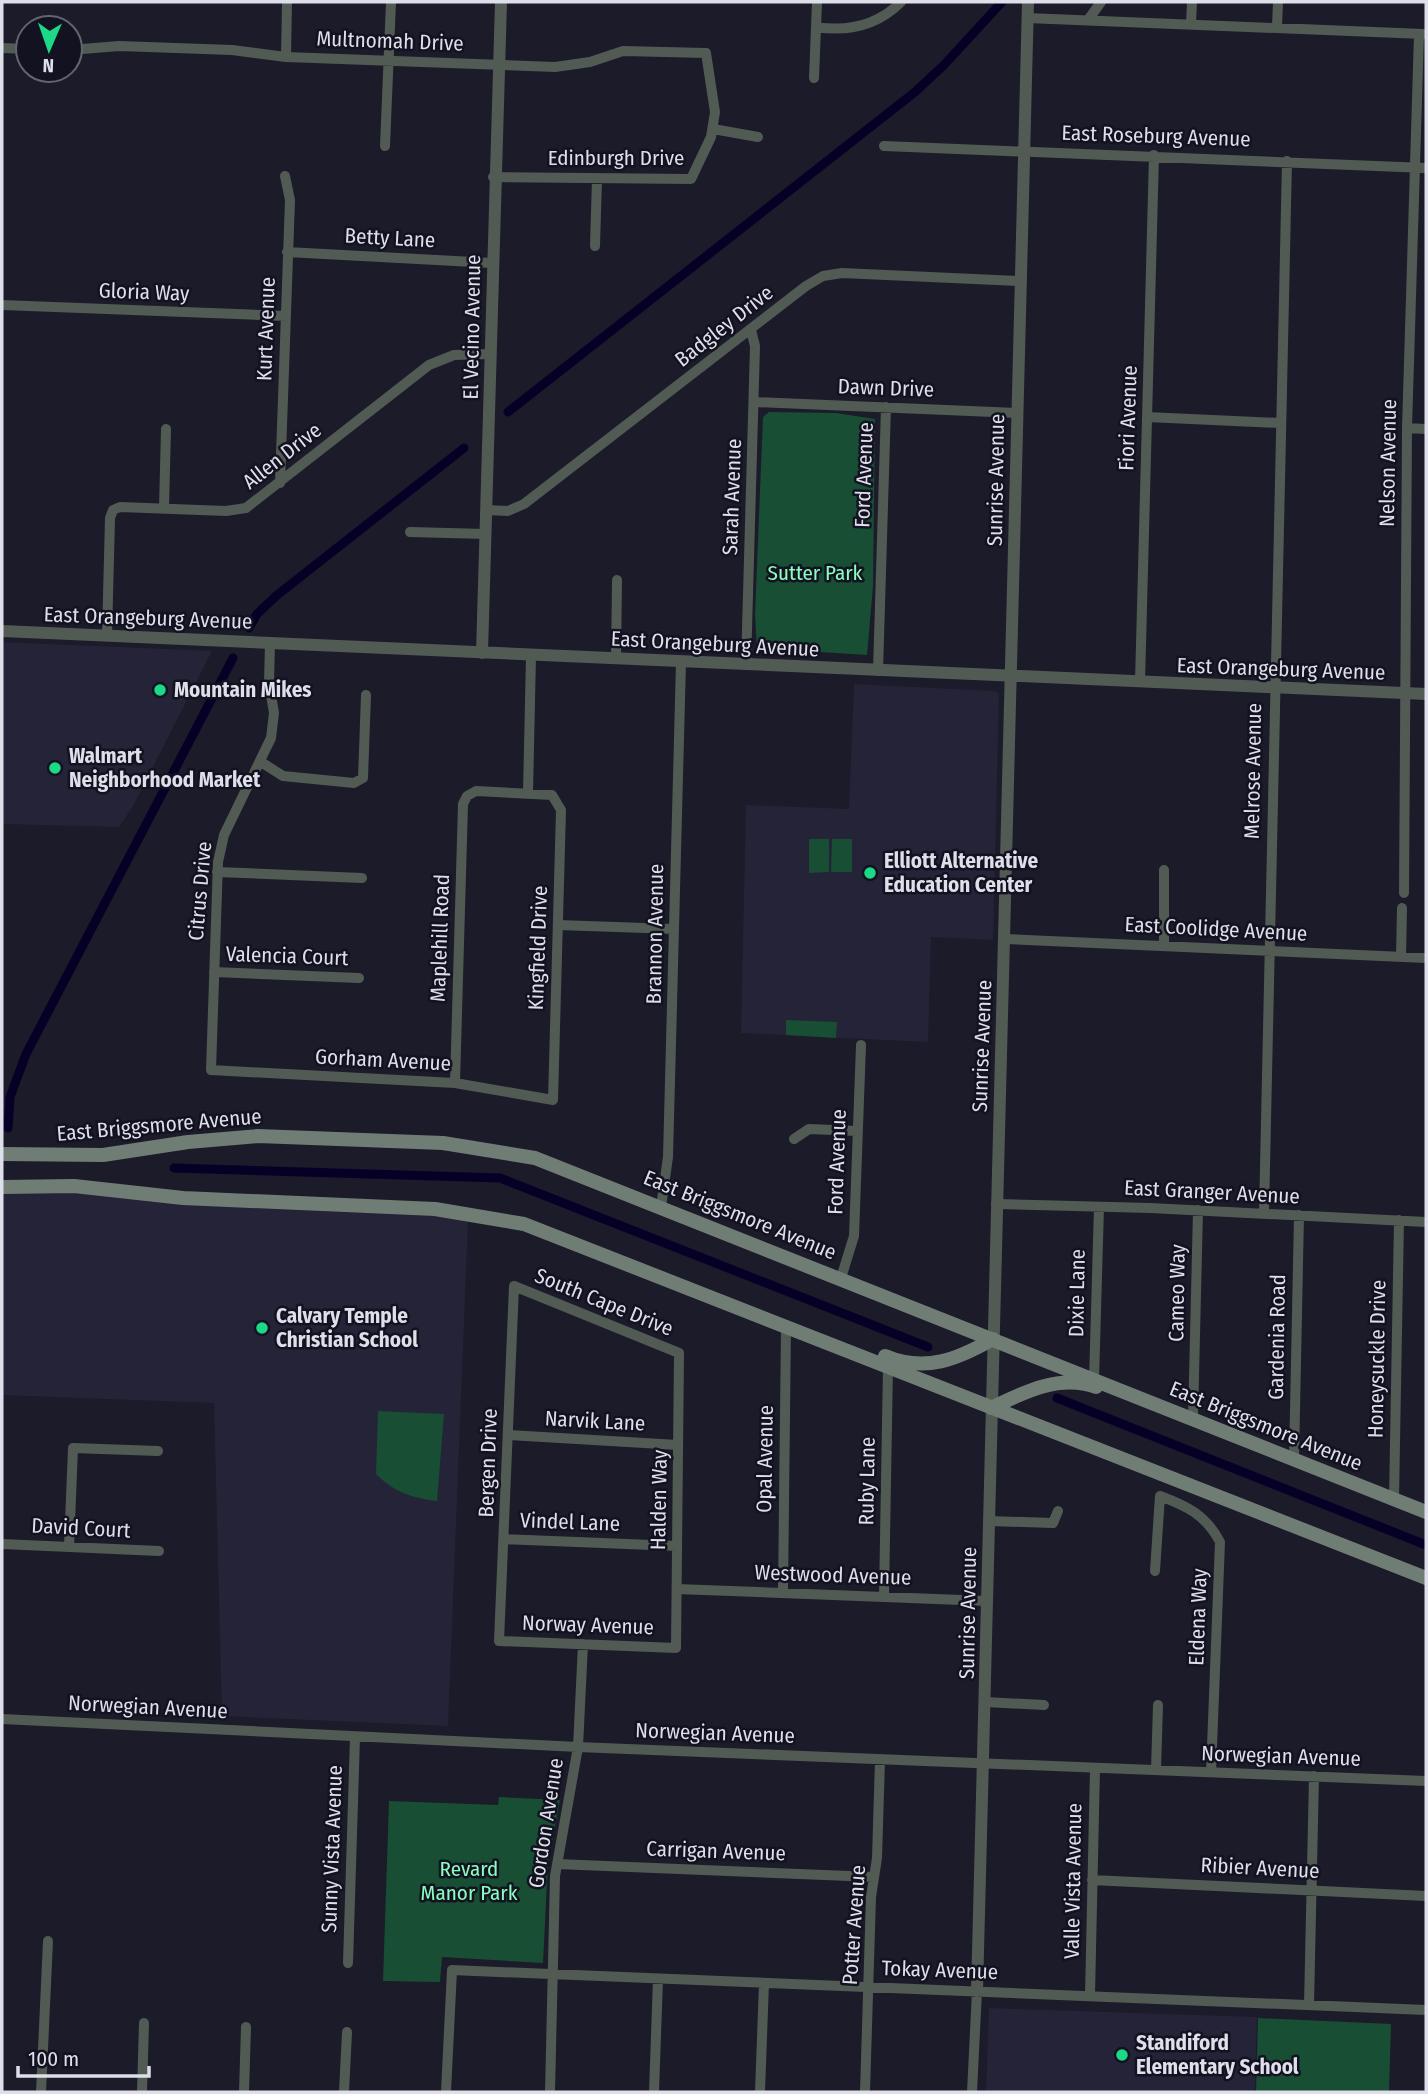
<svg xmlns="http://www.w3.org/2000/svg" width="1428" height="2094" font-family="'Fira Sans Condensed',sans-serif">
<rect width="100%" height="100%" fill="#1b1b2a"/>
<path fill="#242338" d="M2,642L212,651L133,806L119,827L2,824Z
M854,684L994,691L999,694L993,940L931,937L928,1042L741,1033L746,805L849,809Z
M2,1192L130,1194L338,1212L423,1214L468,1220L448,1726L222,1716L214,1403L2,1395Z
M989,2008L1257,2017L1255,2092H986Z"/>
<path fill="#184e33" d="M769,412L836,413L875,419L873,586L867,655L757,648L755,615L763,417Z
M809,839H829V872L809,873Z
M832,839H852V872H831Z
M786,1020L837,1022L836,1038L786,1035Z
M378,1411L444,1414L437,1501C412,1498 394,1492 376,1474Z
M499,1797L560,1800L548,1862L543,1963L442,1957L440,1982L383,1981L389,1801L498,1805Z
M1258,2018L1391,2024L1389,2092H1256Z"/>
<g fill="none" stroke-linecap="round" stroke-linejoin="round">
<path stroke="#070026" stroke-width="9" d="M508,412L915,92L944,65L1002,2
M249,628L257,614L276,596L464,448
M8,1128L10,1097L26,1054L233,658
M174,1168L500,1178L928,1347
M1057,1398L1426,1545"/>
<path stroke="#525a54" stroke-width="10" d="M1027,18L1423,34
M1088,20L1101,2
M1191,23L1192,2
M816,27C848,32 878,25 901,2
M1277,27L1278,2
M2,48L28,49
M70,50L119,46L232,50L286,57L555,67L590,62L623,51L706,53L715,112L711,137L691,179L493,177
M286,57L287,2
M814,78L817,2
M713,129L758,137
M385,146L391,2
M884,146L1426,168
M595,246L597,179
M287,252L492,263
M2,305L286,316
M754,402L1017,413
M1147,417L1280,423
M1407,428L1426,429
M280,483L290,200L285,176
M164,508L166,429
M487,510L508,511L524,504L806,286L823,276L842,273L1020,281
M410,532L486,534
M107,635L110,518L113,510L120,507L226,511L246,508L429,365L454,355L491,354
M270,642L269,683L274,713L271,738L224,835L218,862L211,1070L455,1083L553,1100L561,810L552,795L476,791L467,796L463,804L455,1083
M616,659L617,580
M746,665L755,346L751,330
M878,671L886,407
M1140,682L1154,155
M261,762L283,776L354,783L363,778L366,695
M528,793L531,656
M217,872L362,878
M1404,893L1407,428L1419,34
M558,925L674,929
M1005,939L1426,958
M1164,946V870
M1401,957L1402,908
M214,972L359,978
M794,1139L809,1129L857,1131
M996,1204L1150,1208L1426,1222
M661,1207L668,1157L681,662
M1264,1213L1287,161
M841,1278L854,1236L861,1045
M514,1286L679,1353L676,1648L499,1641Z
M1094,1380L1099,1207
M1193,1419L1198,1210
M509,1435L678,1445
M1294,1459L1299,1215
M1394,1499L1399,1220
M989,1521L1053,1523L1058,1511
M504,1539L677,1546
M2,1544L159,1551
M69,1547L73,1448L158,1451
M1155,1571L1160,1496C1187,1506 1206,1515 1220,1542L1211,1772
M677,1589L987,1601
M783,1592L786,1326
M884,1596L888,1366
M985,1702L1044,1705
M2,1719L578,1747L1426,1781
M1156,1770L1158,1705
M557,1864L874,1877
M1092,1880L1426,1896
M348,1963L355,1737
M1090,1995L1095,1768
M1309,2005L1314,1776
M41,2092L48,1941
M142,2092L144,2023
M244,2092L246,2027
M344,2092L347,2032
M446,2092L452,1970L1426,2010
M550,2092L555,1876L578,1747L583,1644
M654,2092L658,1979
M760,2092L764,1983
M865,2092L871,1897L877,1858L880,1760
M972,2092L977,1991"/>
<path stroke="#525a54" stroke-width="12" d="M2,631L1426,694
M482,653L501,2
M977,1991L1028,2"/>
<path stroke="#707d74" stroke-width="14" d="M2,1154L103,1155L188,1142L258,1136L443,1143L535,1158L1426,1512
M2,1187L74,1186L183,1198L435,1209L524,1224L1426,1578
M885,1356C925,1373 958,1359 993,1339
M991,1408C1024,1392 1059,1374 1096,1387"/>
</g>
<g fill="#1cd988" stroke="#121220" stroke-width="2.5">
<circle cx="160" cy="690" r="7"/>
<circle cx="55" cy="768" r="7"/>
<circle cx="870" cy="873" r="7"/>
<circle cx="262" cy="1328" r="7"/>
<circle cx="1122" cy="2055" r="7"/>
</g>
<g text-anchor="middle" stroke-width="5" stroke-linejoin="round" paint-order="stroke">
<g font-size="21" fill="#dedfea" stroke="#121220">
<text transform="translate(390 41) rotate(2)" y="7">Multnomah Drive</text>
<text transform="translate(1156 136) rotate(2)" y="7">East Roseburg Avenue</text>
<text x="616" y="165">Edinburgh Drive</text>
<text transform="translate(390 238) rotate(3)" y="7">Betty Lane</text>
<text transform="translate(144 292) rotate(2)" y="7">Gloria Way</text>
<text transform="translate(724 326) rotate(-38)" y="7">Badgley Drive</text>
<text transform="translate(472 327) rotate(-89)" y="7">El Vecino Avenue</text>
<text transform="translate(266 329) rotate(-88)" y="7">Kurt Avenue</text>
<text transform="translate(886 388) rotate(2)" y="7">Dawn Drive</text>
<text transform="translate(1128 418) rotate(-88)" y="7">Fiori Avenue</text>
<text transform="translate(282 456) rotate(-38)" y="7">Allen Drive</text>
<text transform="translate(1388 463) rotate(-89)" y="7">Nelson Avenue</text>
<text transform="translate(864 475) rotate(-88)" y="7">Ford Avenue</text>
<text transform="translate(996 480) rotate(-89)" y="7">Sunrise Avenue</text>
<text transform="translate(732 497) rotate(-88)" y="7">Sarah Avenue</text>
<text transform="translate(148 618) rotate(2)" y="7">East Orangeburg Avenue</text>
<text transform="translate(715 644) rotate(3)" y="7">East Orangeburg Avenue</text>
<text transform="translate(1281 669) rotate(2)" y="7">East Orangeburg Avenue</text>
<text transform="translate(1253 771) rotate(-89)" y="7">Melrose Avenue</text>
<text transform="translate(200 891) rotate(-85)" y="7">Citrus Drive</text>
<text transform="translate(1216 929) rotate(3)" y="7">East Coolidge Avenue</text>
<text transform="translate(655 934) rotate(-89)" y="7">Brannon Avenue</text>
<text transform="translate(440 938) rotate(-88)" y="7">Maplehill Road</text>
<text transform="translate(538 948) rotate(-88)" y="7">Kingfield Drive</text>
<text transform="translate(287 956) rotate(2)" y="7">Valencia Court</text>
<text transform="translate(982 1046) rotate(-88)" y="7">Sunrise Avenue</text>
<text transform="translate(383 1060) rotate(3)" y="7">Gorham Avenue</text>
<text transform="translate(159 1125) rotate(-5)" y="7">East Briggsmore Avenue</text>
<text transform="translate(837 1162) rotate(-88)" y="7">Ford Avenue</text>
<text transform="translate(1212 1192) rotate(3)" y="7">East Granger Avenue</text>
<text transform="translate(740 1215) rotate(22)" y="7">East Briggsmore Avenue</text>
<text transform="translate(1077 1293) rotate(-89)" y="7">Dixie Lane</text>
<text transform="translate(1177 1293) rotate(-89)" y="7">Cameo Way</text>
<text transform="translate(604 1302) rotate(22)" y="7">South Cape Drive</text>
<text transform="translate(1277 1337) rotate(-89)" y="7">Gardenia Road</text>
<text transform="translate(1377 1359) rotate(-89)" y="7">Honeysuckle Drive</text>
<text transform="translate(595 1421) rotate(3)" y="7">Narvik Lane</text>
<text transform="translate(1266 1426) rotate(22)" y="7">East Briggsmore Avenue</text>
<text transform="translate(765 1459) rotate(-89)" y="7">Opal Avenue</text>
<text transform="translate(488 1463) rotate(-88)" y="7">Bergen Drive</text>
<text transform="translate(867 1481) rotate(-89)" y="7">Ruby Lane</text>
<text transform="translate(659 1500) rotate(-89)" y="7">Halden Way</text>
<text transform="translate(570 1522) rotate(2)" y="7">Vindel Lane</text>
<text transform="translate(81 1528) rotate(3)" y="7">David Court</text>
<text transform="translate(833 1575) rotate(2)" y="7">Westwood Avenue</text>
<text transform="translate(968 1613) rotate(-89)" y="7">Sunrise Avenue</text>
<text transform="translate(1198 1617) rotate(-88)" y="7">Eldena Way</text>
<text transform="translate(588 1625) rotate(2)" y="7">Norway Avenue</text>
<text transform="translate(148 1707) rotate(3)" y="7">Norwegian Avenue</text>
<text transform="translate(715 1733) rotate(2)" y="7">Norwegian Avenue</text>
<text transform="translate(1281 1756) rotate(2)" y="7">Norwegian Avenue</text>
<text transform="translate(546 1823) rotate(-81)" y="7">Gordon Avenue</text>
<text transform="translate(332 1849) rotate(-88)" y="7">Sunny Vista Avenue</text>
<text transform="translate(716 1851) rotate(2)" y="7">Carrigan Avenue</text>
<text transform="translate(1260 1868) rotate(3)" y="7">Ribier Avenue</text>
<text transform="translate(1073 1881) rotate(-89)" y="7">Valle Vista Avenue</text>
<text transform="translate(854 1925) rotate(-86)" y="7">Potter Avenue</text>
<text transform="translate(940 1970) rotate(2)" y="7">Tokay Avenue</text>
</g>
<g font-size="21" fill="#8afebd" stroke="#121220">
<text x="815" y="580">Sutter Park</text>
<text x="469" y="1876">Revard<tspan x="469" dy="24">Manor Park</tspan></text>
</g>
<g font-size="21" font-weight="bold" fill="#dedfea" stroke="#121220" text-anchor="start">
<text x="174" y="697">Mountain Mikes</text>
<text x="69" y="763">Walmart<tspan x="69" dy="24">Neighborhood Market</tspan></text>
<text x="884" y="868">Elliott Alternative<tspan x="884" dy="24">Education Center</tspan></text>
<text x="276" y="1323">Calvary Temple<tspan x="276" dy="24">Christian School</tspan></text>
<text x="1136" y="2050">Standiford<tspan x="1136" dy="24">Elementary School</tspan></text>
</g>
</g>
<rect width="1428" height="2094" fill="none" stroke="#dedfea" stroke-width="7"/>
<g transform="translate(49 49) rotate(182)"><circle r="33" fill="#121220" stroke="#646471" stroke-width="2"/>
<path d="M0-5L12 26L0 18L-12 26Z" fill="#1cd988"/>
<text y="-10" font-size="19" font-weight="bold" text-anchor="middle" fill="#dedfea">N</text>
</g>
<path d="M18 2066v10h131v-10" fill="none" stroke="#dedfea" stroke-width="3.5"/>
<text x="28" y="2066" font-size="21" fill="#dedfea" stroke="#121220" stroke-width="5" paint-order="stroke">100 m</text>
</svg>
